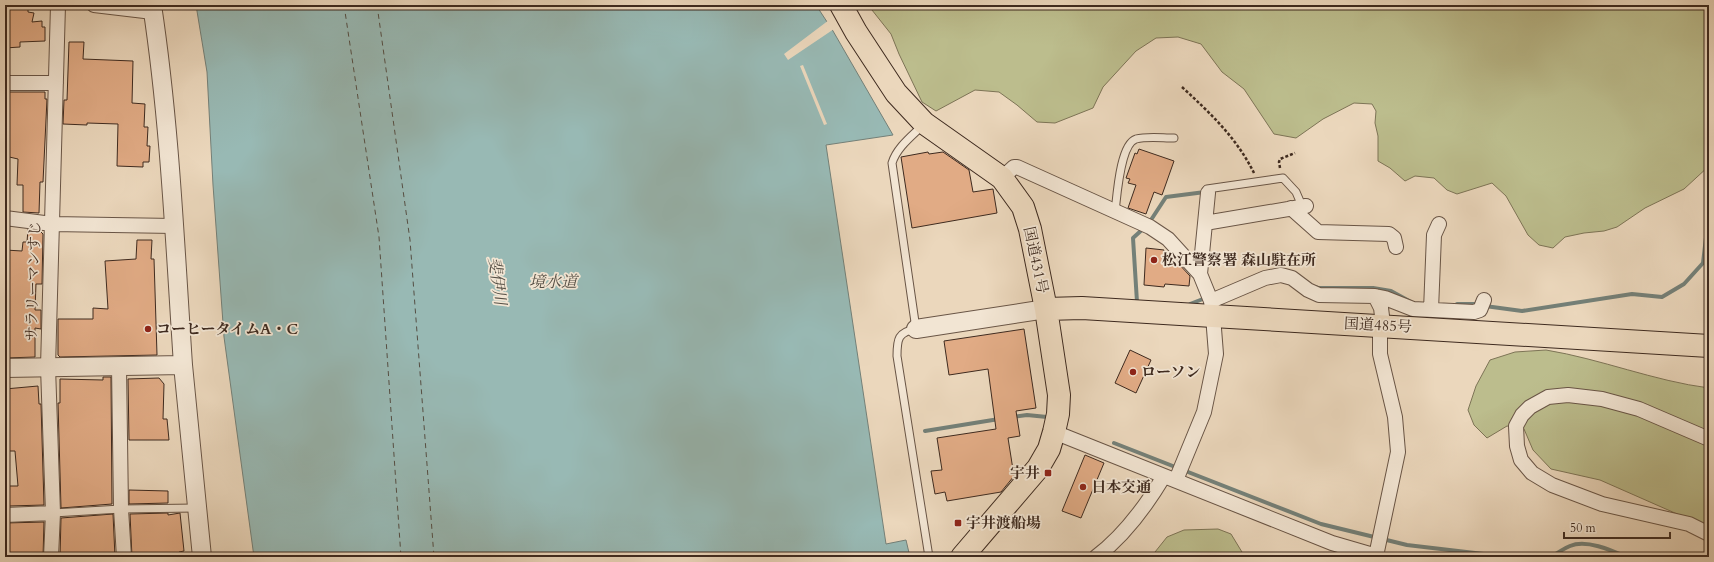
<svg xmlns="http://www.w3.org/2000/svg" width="1714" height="562" font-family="Cardo,'Noto Serif JP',serif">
<rect width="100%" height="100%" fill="#ebd7bc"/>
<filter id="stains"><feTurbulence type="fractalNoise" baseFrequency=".005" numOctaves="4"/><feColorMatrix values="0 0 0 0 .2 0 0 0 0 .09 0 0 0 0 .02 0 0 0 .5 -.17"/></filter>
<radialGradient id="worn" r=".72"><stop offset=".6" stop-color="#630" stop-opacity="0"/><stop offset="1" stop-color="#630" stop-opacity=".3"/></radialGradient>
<path fill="#bcbd8d" stroke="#7d7456" d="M868,5H1709V166L1684,189L1645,208L1617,227L1604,231L1584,233L1565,237L1553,248L1539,245L1528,235L1506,196L1492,183L1457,194L1447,190L1434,178L1415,176L1405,181L1390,168L1378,161V136L1375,123L1376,111L1372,104L1354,103L1323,119L1296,138L1274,134L1244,89L1222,72L1201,44L1178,37L1156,38L1136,51L1103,87L1093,108L1055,123L1037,122L1017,105L999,92L975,90L936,111L922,102L899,54L891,34Z
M1546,350C1601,359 1654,381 1709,388V528L1600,480L1551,469L1533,450L1524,429L1507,426L1487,438L1474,425L1468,410L1476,386L1490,360L1515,352Z
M1218,529L1231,534L1245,557H1151L1167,537L1184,530Z"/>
<path fill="#98b9b4" stroke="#748078" d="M196,5H816L833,31L893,135L826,145L886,544L906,540L910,557H254L224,337L213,185L207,72Z"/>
<path fill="#ebd7bc" d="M829,20L834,29L788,60L784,54Z
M803,65L827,124L824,125L800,66Z"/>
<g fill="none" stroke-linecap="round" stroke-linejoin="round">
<path stroke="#748078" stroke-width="4" d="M1709,189V190
M1149,223L1166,197L1205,192
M1315,287L1318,288H1373L1391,291L1411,302
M1137,302L1133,238L1144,228
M1190,304L1208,297
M1457,304H1479
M1485,306L1522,311L1632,294L1662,297L1684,284L1703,263L1709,212
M1012,417L1027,415L1047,417
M925,431L999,419
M1114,443L1321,524L1407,545L1509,557
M1551,557C1557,553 1563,549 1570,546C1586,539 1611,550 1626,557"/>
<path stroke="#544e44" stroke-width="1" stroke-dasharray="5 4" stroke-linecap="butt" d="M344,5L379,237L401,557
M377,5L410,240L434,557"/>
</g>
<path fill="#e1ab85" stroke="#3e2a1f" d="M5,6L28,9V12L34,13L32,22L42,21V27H45V41L20,42V47L5,48Z
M69,42H84L83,59L133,61L132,103L145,104L144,127H148L147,146H150L149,162H143V167L117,166L118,124L87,123V125L63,124L64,100H67Z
M5,92H45V99H47L43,182H40L39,213L23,212V185H17L18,159L5,156V142L9,143V120H5Z
M1139,149L1174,161L1162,195L1154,192L1146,214L1128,208L1136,185L1128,183L1130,179L1126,178L1135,153L1137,154Z
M928,152L929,154L943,152L969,170L973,192L993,189L997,213L912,228L901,157Z
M28,229L40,231L43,234L42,284H36L35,310H41V329L35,328V357L5,358V250L22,251L23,242H27Z
M137,240H152L151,259H154L157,355L60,357L58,355V319H93V308L108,309L105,261L136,259Z
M1146,248L1164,250L1163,261L1177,262L1190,276L1189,286L1165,284L1164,287L1144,285Z
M1024,329L1036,408L1016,411L1020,436L1008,438L1014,476L1001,492L947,501L945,492L935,494L931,471L942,470L937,438L996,429L988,369L949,375L944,341Z
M1130,350L1151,360L1136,393L1115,383Z
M103,377H111L112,504L61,508L58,403H60V379L103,380Z
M159,378L164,384L163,419H167L169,440H129L128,379Z
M38,386L39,404H41L44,505L9,506L8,486H18L15,451H7L6,433H5V389Z
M1085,455L1104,463L1081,518L1062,511Z
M129,490L168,491V503L129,504Z
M168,513V515L180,513L184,551L179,552V557H132L130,514Z
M113,514L115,557H60L61,518Z
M44,522L43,557L5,555V523Z"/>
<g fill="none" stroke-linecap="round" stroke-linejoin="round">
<g stroke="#695546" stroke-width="9">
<path id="service" d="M923,125C912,136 897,147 892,163L916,329C898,332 897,339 897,356L929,557
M1207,189L1283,178L1296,192L1302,206
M1115,212C1117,196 1120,144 1136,139C1147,136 1162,138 1174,138
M53,513L121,509L196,508"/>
</g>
<g stroke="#695546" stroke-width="16">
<path id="minor" d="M94,5L153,12
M5,83H56
M1002,178L1014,167H1017L1150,227L1168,239L1200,274L1211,301L1213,316L1216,354L1204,412L1176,480
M1291,208L1318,232L1389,234L1394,238L1396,247
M5,218L52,224L174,226
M1205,223L1306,206
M1200,274L1208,193
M1375,296L1381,308L1382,316
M1211,301L1265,278L1281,275L1292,278L1308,290L1319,295L1375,296L1385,298L1413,309L1474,312L1480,310L1484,300
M1431,310L1434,235L1439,224
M119,366L121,509L124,557
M1054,432L1332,543L1380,557
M1709,439L1639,409L1602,399L1568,395L1548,397L1530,407L1522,415L1516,426L1517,446L1521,460L1532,473L1552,485L1602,504L1689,524L1709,534
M5,515L53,513
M1376,556L1398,452L1395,417L1380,354V335
M51,557L53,513L48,367L58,5
M1096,557C1124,536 1146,506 1164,476"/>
</g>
<g stroke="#695546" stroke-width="20">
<path id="tertiary" d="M152,5C170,124 175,245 183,365
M916,329L1046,309
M5,368L183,365L202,557"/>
</g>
<g stroke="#3e2a1f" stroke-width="24">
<path id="trunk" d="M841,5L856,32L896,93L924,123L1002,178L1023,207L1030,229L1046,309L1059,395L1058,414L1054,432L1049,449L1038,468L962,557
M1046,309L1082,308L1213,316L1709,346"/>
</g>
<path stroke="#3e2a1f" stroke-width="2.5" stroke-dasharray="3 2" stroke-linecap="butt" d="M1182,87C1211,114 1236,137 1254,173
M1280,168L1279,162L1280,159L1295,153"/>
<use href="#service" stroke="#f2e5d3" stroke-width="7"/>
<use href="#minor" stroke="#f2e5d3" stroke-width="14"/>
<use href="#tertiary" stroke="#f2e5d3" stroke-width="18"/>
<use href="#trunk" stroke="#ebd7bc" stroke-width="22"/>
</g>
<g fill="#8f2418" stroke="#f2e5d3" stroke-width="1.5">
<circle cx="1154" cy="260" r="4"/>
<circle cx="148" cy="329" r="4"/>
<circle cx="1133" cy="372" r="4"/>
<rect x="1044" y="469" width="8" height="8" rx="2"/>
<circle cx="1083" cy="487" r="4"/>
<rect x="954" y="519" width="8" height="8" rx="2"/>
</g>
<g text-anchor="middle" stroke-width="3.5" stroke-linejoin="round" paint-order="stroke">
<g font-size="15" fill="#3e2a1f" stroke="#f2e5d3">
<text transform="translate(1036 260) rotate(78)" y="5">国道431号</text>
<text transform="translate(33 281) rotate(-88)" y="5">サラリーマンすじ</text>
<text transform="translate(1378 325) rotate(3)" y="5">国道485号</text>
</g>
<g font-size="15" font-weight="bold" fill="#3e2a1f" stroke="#f2e5d3" text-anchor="start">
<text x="1162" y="265">松江警察署 森山駐在所</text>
<text x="156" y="334">コーヒータイムA・C</text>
<text x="1141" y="377">ローソン</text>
<text x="1040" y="478" text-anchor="end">宇井</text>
<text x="1091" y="492">日本交通</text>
<text x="966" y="528">宇井渡船場</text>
</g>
<g font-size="16" font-style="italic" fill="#544e44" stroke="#f2e5d3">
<text transform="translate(498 281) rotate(82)" y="6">斐伊川</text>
<text x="553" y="287">境水道</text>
</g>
</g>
<rect width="1714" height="562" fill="none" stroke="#ebd7bc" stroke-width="20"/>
<rect x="6" y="6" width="1702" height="550" fill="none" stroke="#3e2a1f" stroke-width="2"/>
<rect x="10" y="10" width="1694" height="542" fill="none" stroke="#3e2a1f"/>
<path d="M1564 532v6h106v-6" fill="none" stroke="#3e2a1f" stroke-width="2"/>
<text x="1570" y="532" font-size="12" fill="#3e2a1f" stroke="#f2e5d3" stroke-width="3" paint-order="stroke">50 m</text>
<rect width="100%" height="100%" filter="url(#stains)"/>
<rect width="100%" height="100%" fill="url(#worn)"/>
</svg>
